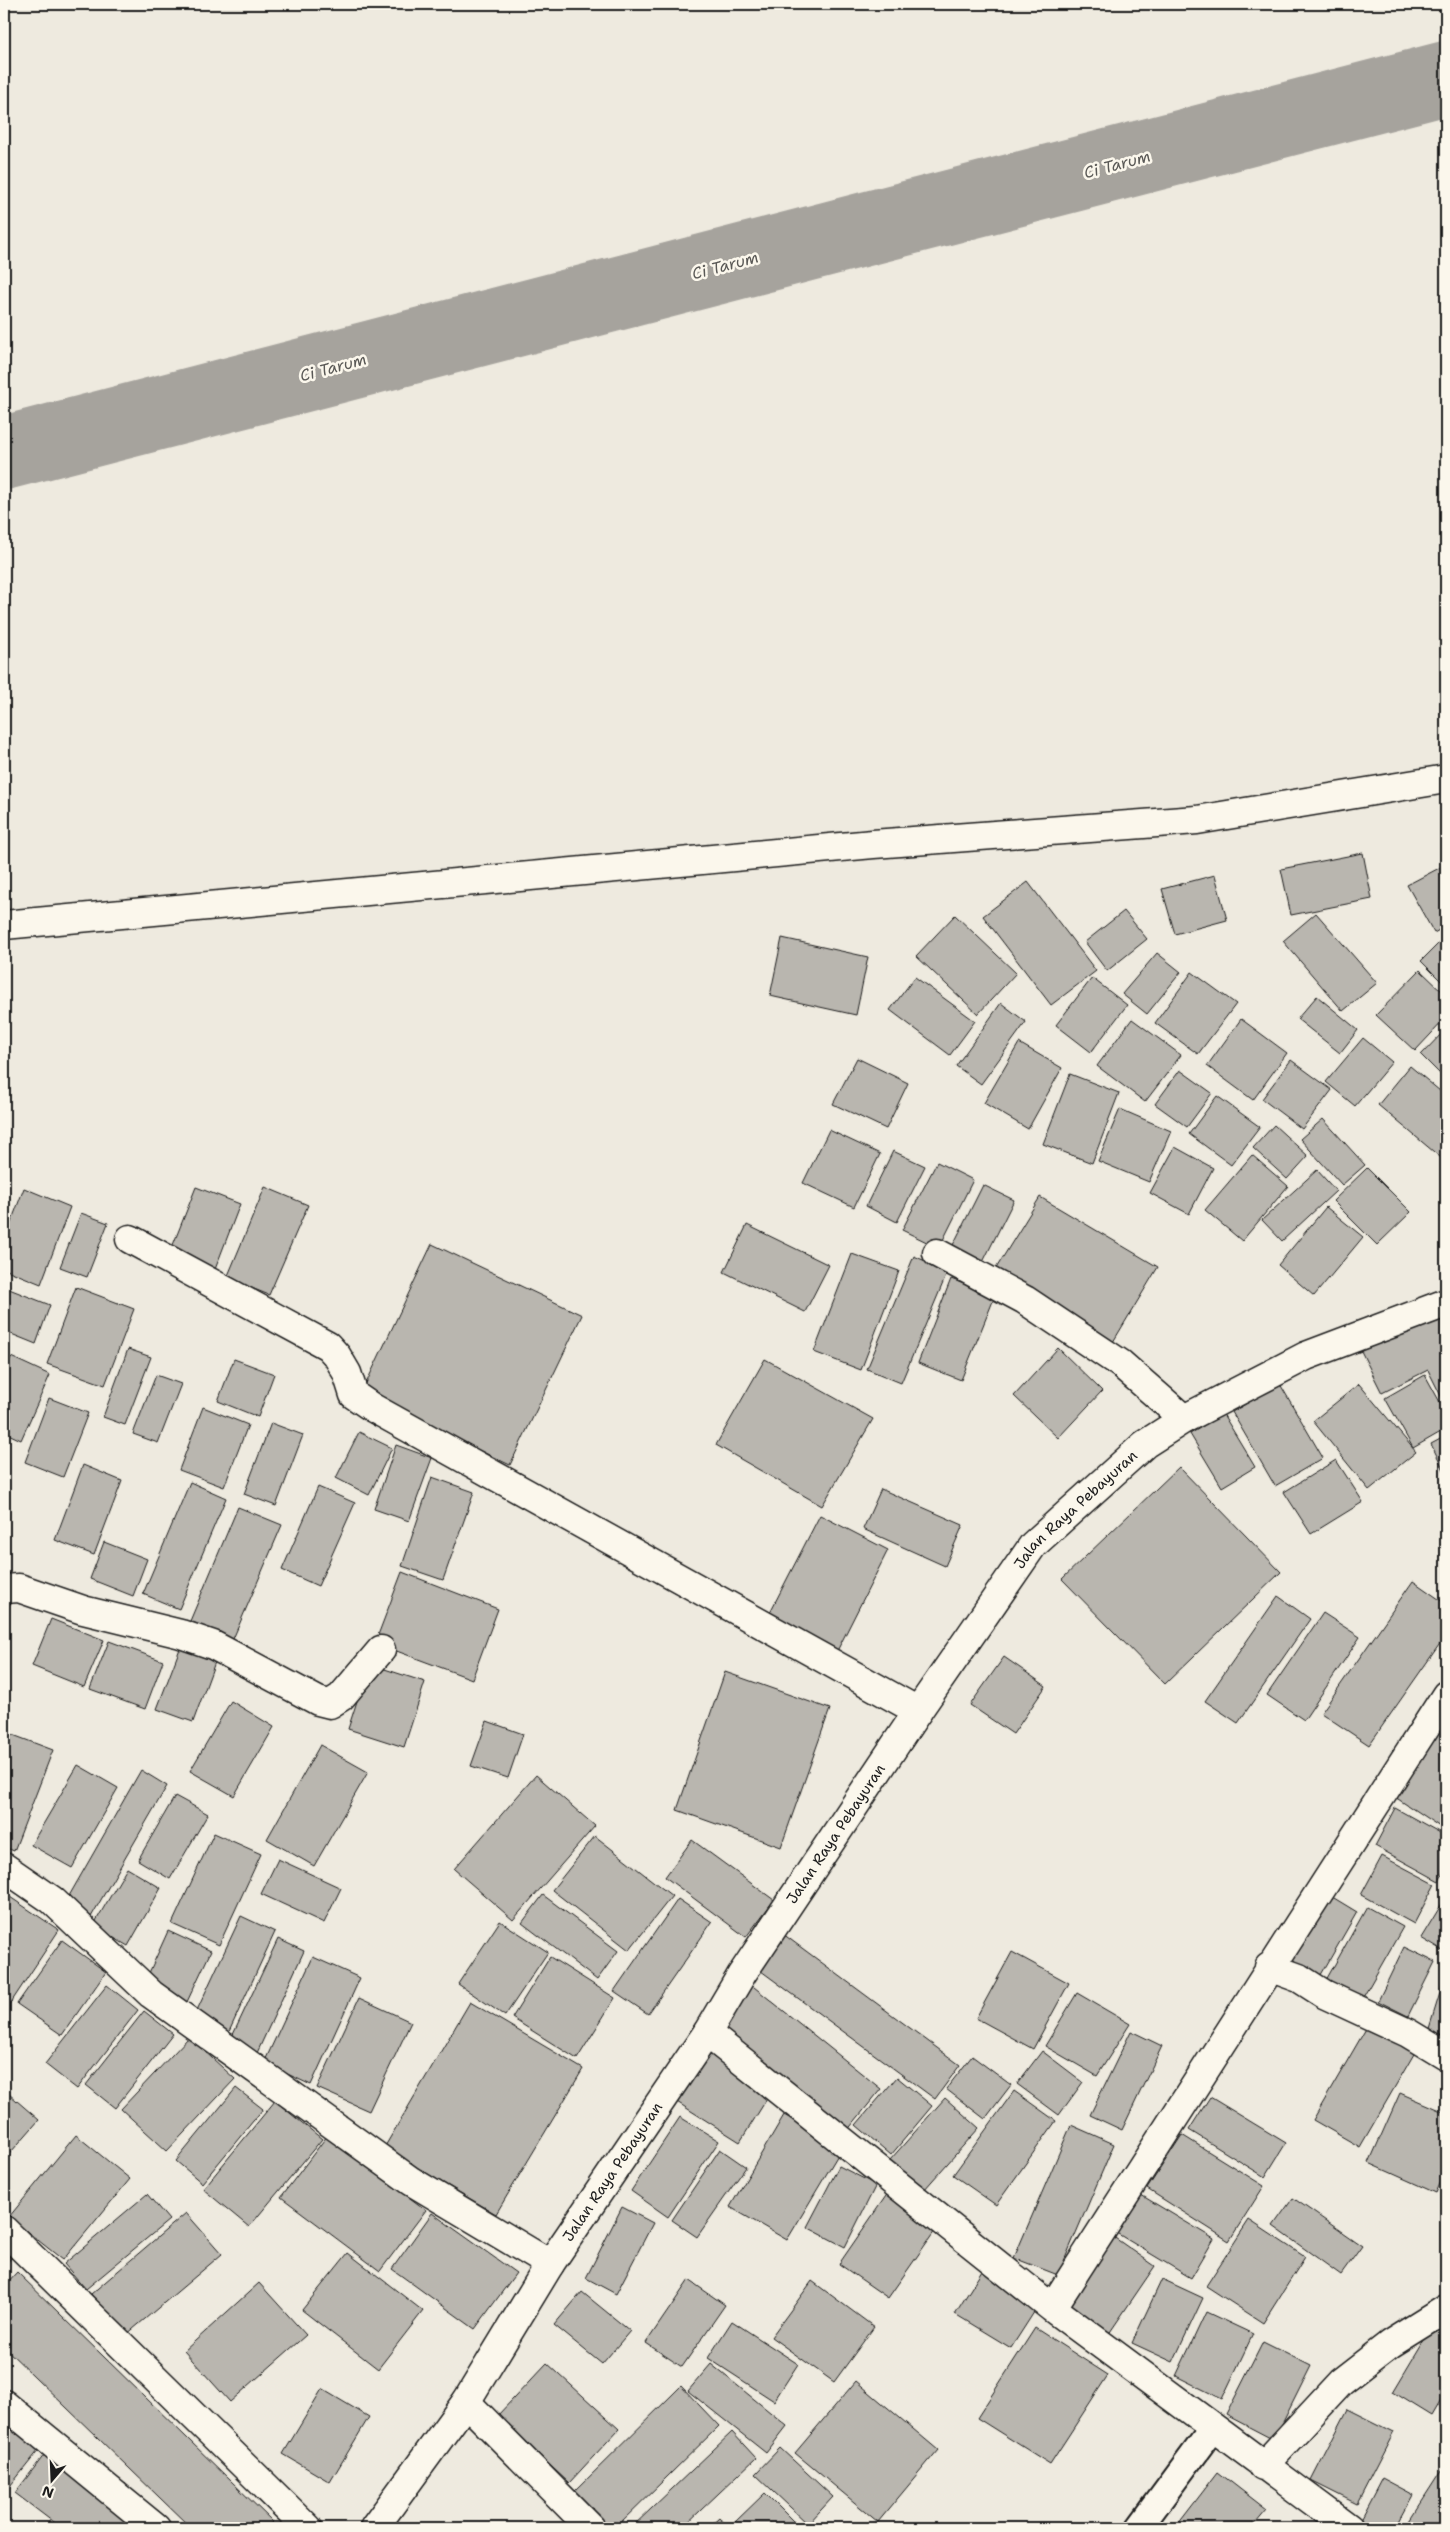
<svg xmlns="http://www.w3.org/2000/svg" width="1450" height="2532" font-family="'Shantell Sans',sans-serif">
<rect width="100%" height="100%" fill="#eeeadf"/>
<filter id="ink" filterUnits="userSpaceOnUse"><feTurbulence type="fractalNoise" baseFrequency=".02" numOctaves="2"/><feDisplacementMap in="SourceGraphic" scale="10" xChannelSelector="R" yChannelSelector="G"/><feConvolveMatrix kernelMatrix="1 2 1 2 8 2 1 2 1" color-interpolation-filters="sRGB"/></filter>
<g filter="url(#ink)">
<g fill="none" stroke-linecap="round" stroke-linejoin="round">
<path stroke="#a6a39d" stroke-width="74" d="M4,453L1446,78"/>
</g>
<path fill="#b9b6af" stroke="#1c1c1c" d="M1363,853L1372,899L1291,915L1281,869Z
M1443,866L1446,872V926L1434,933L1407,885Z
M1215,875L1227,920L1175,934L1162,889Z
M1028,882L1096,971L1051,1005L983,916Z
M1124,911L1147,939L1107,971L1085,942Z
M1316,913L1377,983L1343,1011L1283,941Z
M955,915L1016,973L978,1014L916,956Z
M1446,936V986L1421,961Z
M782,938L868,957L856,1015L770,996Z
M1157,953L1181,972L1147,1014L1122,994Z
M1420,970L1446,995V1018L1415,1051L1376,1015Z
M1192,972L1236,1004L1198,1054L1155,1023Z
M915,977L975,1021L950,1055L890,1010Z
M1092,978L1127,1005L1091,1052L1056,1025Z
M1317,996L1358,1030L1340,1053L1297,1019Z
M1001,1003L1026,1022L981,1084L956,1066Z
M1132,1019L1181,1055L1145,1102L1097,1066Z
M1241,1019L1287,1053L1253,1100L1207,1066Z
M1446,1029V1080L1421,1055Z
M1363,1038L1392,1062L1355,1106L1326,1082Z
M1019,1043L1062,1068L1028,1129L984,1103Z
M857,1058L908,1083L886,1129L833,1104Z
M1291,1060L1332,1090L1302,1129L1262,1099Z
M1410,1066L1446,1096V1162L1378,1105Z
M1180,1070L1212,1093L1187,1127L1155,1104Z
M1070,1074L1119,1093L1092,1163L1043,1144Z
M1217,1096L1260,1127L1231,1165L1189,1134Z
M1120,1109L1171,1131L1149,1182L1098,1161Z
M1323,1119L1365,1165L1342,1185L1300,1139Z
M1274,1125L1308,1156L1287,1179L1253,1148Z
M829,1130L880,1154L854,1207L803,1183Z
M1175,1147L1213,1168L1189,1214L1150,1193Z
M893,1151L925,1166L897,1222L866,1206Z
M1252,1155L1288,1186L1242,1241L1205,1210Z
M937,1162L973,1180L939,1248L902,1230Z
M1367,1168L1411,1212L1377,1245L1333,1201Z
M1317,1170L1336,1191L1282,1241L1262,1220Z
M983,1185L1014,1200L981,1266L950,1251Z
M196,1187L240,1204L214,1272L169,1255Z
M265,1187L308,1205L269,1295L227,1278Z
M24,1188L70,1207L41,1284L4,1269V1241Z
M1040,1197L1158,1267L1110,1347L992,1275Z
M1326,1207L1363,1237L1314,1296L1278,1265Z
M81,1213L108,1223L87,1277L60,1267Z
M747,1225L829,1265L805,1312L724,1272Z
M432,1244L582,1315L510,1465L361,1394Z
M852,1254L899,1271L861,1370L814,1352Z
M914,1256L948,1271L901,1383L867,1369Z
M951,1279L995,1296L961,1380L918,1363Z
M4,1287L50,1305L36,1344L4,1331Z
M76,1287L134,1309L105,1385L47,1364Z
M1446,1308V1406L1428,1370L1382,1393L1361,1351Z
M1058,1348L1102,1391L1058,1438L1014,1396Z
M128,1349L151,1357L125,1425L103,1417Z
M11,1357L50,1375L21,1440L4,1432V1374Z
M234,1359L274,1374L258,1417L218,1401Z
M765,1359L873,1419L822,1506L716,1445Z
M156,1375L181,1384L158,1443L133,1434Z
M1425,1375L1446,1413V1429L1413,1448L1385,1398Z
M1280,1384L1323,1458L1275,1486L1232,1412Z
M1359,1384L1416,1452L1369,1490L1313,1421Z
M49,1398L88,1413L63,1477L25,1462Z
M203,1407L248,1425L224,1487L179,1470Z
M1223,1414L1255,1467L1222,1487L1190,1434Z
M271,1423L303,1435L276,1506L244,1494Z
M359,1432L392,1448L369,1495L336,1478Z
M1446,1436V1474L1431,1444Z
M396,1445L432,1458L409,1521L374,1509Z
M1336,1460L1363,1502L1311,1534L1284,1492Z
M83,1465L122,1481L94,1555L55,1540Z
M1179,1467L1281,1572L1165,1684L1062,1579Z
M432,1477L474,1492L443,1580L402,1566Z
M190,1482L226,1498L179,1609L143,1594Z
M318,1487L355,1503L318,1586L282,1570Z
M881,1489L963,1525L945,1566L863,1529Z
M238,1507L282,1525L233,1639L190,1621Z
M820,1515L888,1550L836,1653L767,1618Z
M104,1542L147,1559L133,1596L90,1579Z
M402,1572L498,1609L472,1679L375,1643Z
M1413,1581L1446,1604V1635L1369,1745L1321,1713Z
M1278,1596L1310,1619L1238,1723L1205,1701Z
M1323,1613L1360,1637L1304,1720L1267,1695Z
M51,1619L104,1640L84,1687L32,1666Z
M184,1638L219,1651L193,1722L157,1709Z
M109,1641L163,1661L145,1709L90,1689Z
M1004,1657L1046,1686L1013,1734L970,1705Z
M369,1664L425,1682L404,1747L348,1729Z
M725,1672L830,1709L781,1847L677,1810Z
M231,1701L274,1727L234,1796L190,1771Z
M487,1721L523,1734L508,1778L471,1766Z
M1446,1722V1831L1395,1797Z
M5,1732L53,1750L14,1851L4,1847Z
M320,1745L368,1772L314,1866L267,1839Z
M78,1765L118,1788L72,1868L31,1845Z
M141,1770L167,1786L91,1917L65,1903Z
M536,1775L595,1826L513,1920L454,1869Z
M175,1796L208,1814L170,1879L138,1860Z
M1395,1808L1446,1836V1868L1439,1881L1375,1846Z
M214,1833L261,1854L219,1945L172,1924Z
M595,1836L672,1896L629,1950L552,1890Z
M692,1840L774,1900L746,1937L665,1877Z
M1382,1856L1435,1884L1414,1924L1361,1895Z
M278,1859L341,1888L324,1923L261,1894Z
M127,1868L161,1888L128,1946L93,1926Z
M4,1893L59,1930L10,2004L4,1999Z
M543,1895L618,1951L597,1980L522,1923Z
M1329,1895L1357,1912L1318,1980L1289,1963Z
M1446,1897V1953L1421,1938Z
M678,1899L712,1922L648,2014L614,1991Z
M1367,1907L1403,1927L1357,2008L1321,1989Z
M241,1916L275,1932L227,2036L192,2021Z
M500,1921L548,1952L505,2016L458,1984Z
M168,1931L211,1951L186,2004L144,1984Z
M783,1934L960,2065L935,2099L757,1968Z
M278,1939L304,1951L257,2053L230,2041Z
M62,1940L106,1972L62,2035L17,2004Z
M1404,1947L1435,1962L1408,2016L1378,2001Z
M1012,1952L1069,1983L1033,2049L976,2018Z
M313,1957L360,1978L311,2085L264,2063Z
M550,1957L615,1998L577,2059L512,2018Z
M1444,1980H1446V2041L1427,2035Z
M749,1983L881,2089L846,2132L714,2026Z
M107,1985L138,2010L77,2089L45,2064Z
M1077,1993L1130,2024L1097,2076L1045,2046Z
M359,1998L411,2022L369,2111L317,2088Z
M470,2002L583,2069L496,2214L384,2148Z
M144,2011L173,2034L115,2108L86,2085Z
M1371,2020L1418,2047L1360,2147L1313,2120Z
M1131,2031L1162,2046L1122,2130L1090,2115Z
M189,2037L235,2079L167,2151L121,2109Z
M700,2048L770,2094L740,2142L669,2097Z
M1042,2051L1083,2082L1059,2115L1017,2084Z
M972,2056L1011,2085L985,2119L946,2089Z
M897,2077L932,2106L891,2155L856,2125Z
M236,2088L263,2109L202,2183L176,2161Z
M1014,2091L1056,2121L996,2205L953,2175Z
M1400,2093L1446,2113V2170L1436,2193L1369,2163Z
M9,2094L39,2120L4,2160V2100Z
M1210,2097L1286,2143L1265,2177L1189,2130Z
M945,2098L979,2128L924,2190L890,2160Z
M275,2101L322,2139L249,2227L203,2189Z
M784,2115L842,2148L787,2240L730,2207Z
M680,2117L719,2141L668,2217L631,2191Z
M1071,2125L1114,2144L1058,2275L1014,2258Z
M76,2135L130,2179L63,2260L9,2217Z
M1182,2135L1264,2186L1229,2241L1147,2189Z
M327,2136L426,2210L380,2271L281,2197Z
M720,2149L746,2167L697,2237L672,2220Z
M839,2166L876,2185L845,2247L807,2227Z
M1136,2192L1214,2239L1191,2278L1113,2231Z
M888,2193L937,2228L888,2298L839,2264Z
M147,2194L169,2220L86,2289L64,2264Z
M1293,2198L1362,2246L1341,2275L1273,2226Z
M622,2207L653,2223L616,2294L586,2278Z
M186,2213L222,2254L126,2335L91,2294Z
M432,2213L516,2273L475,2329L392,2269Z
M1249,2220L1305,2257L1263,2323L1206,2286Z
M1112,2236L1155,2266L1106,2338L1062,2307Z
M4,2246L14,2254L4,2267Z
M348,2253L423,2311L378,2369L302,2310Z
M982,2271L1038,2306L1011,2348L955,2314Z
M17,2272L273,2522L267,2528H191L4,2347V2286Z
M1162,2279L1203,2298L1173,2362L1132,2343Z
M689,2280L725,2305L682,2367L646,2343Z
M812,2281L874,2327L834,2382L771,2337Z
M259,2283L306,2335L230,2402L184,2351Z
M582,2292L630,2331L602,2364L554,2325Z
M1206,2312L1253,2334L1222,2399L1176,2376Z
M732,2321L798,2364L774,2401L708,2358Z
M1433,2325L1446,2333V2392L1432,2416L1393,2392Z
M1035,2328L1108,2375L1050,2464L977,2418Z
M1263,2342L1311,2366L1274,2440L1226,2415Z
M547,2363L619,2429L569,2483L497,2416Z
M711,2364L787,2426L766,2453L688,2391Z
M856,2381L938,2450L878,2522L795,2453Z
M681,2386L719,2426L615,2528H606L572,2494Z
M322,2389L369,2417L330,2482L283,2454Z
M1348,2409L1394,2432L1357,2504L1311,2481Z
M4,2422L39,2450L6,2491L4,2489Z
M732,2432L756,2458L682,2528L632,2527Z
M780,2448L833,2497L808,2524L755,2474Z
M48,2450L151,2528H61L15,2493Z
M1446,2466V2528H1406Z
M1218,2472L1267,2510L1252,2528H1175Z
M1382,2478L1414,2495L1396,2528H1366L1358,2524Z
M765,2493L800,2528H739L734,2523Z
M719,2518L730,2528H708Z"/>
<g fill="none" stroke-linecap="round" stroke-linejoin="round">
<g stroke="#1c1c1c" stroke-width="29">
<path id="lane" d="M1139,2528L1213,2428"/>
</g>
<g stroke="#1c1c1c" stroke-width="31">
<path id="street" d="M4,925L873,844L1197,820L1446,779
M130,1239L328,1346L337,1356L347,1373L354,1395L373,1408L918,1711
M937,1253L1025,1300L1121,1364L1184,1419
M4,1589L19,1588L83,1610L181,1634L213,1645L318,1701L330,1704L341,1697L381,1650
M4,1867L52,1900L151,1994L411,2181L550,2264
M1269,1967L1299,1978L1324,1994L1408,2033L1446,2056
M707,2033L1052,2308L1349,2528
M4,2230L308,2528
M1052,2308L1446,1695
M466,2402L591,2528
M4,2404L156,2528
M1263,2466L1341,2382L1390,2344L1446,2309"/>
</g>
<g stroke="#1c1c1c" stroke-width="31">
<g id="secondary">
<path id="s1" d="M374,2528L466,2402L550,2264L707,2033L742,1974L918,1711L1033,1545L1145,1444L1184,1419L1306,1356L1446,1303"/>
</g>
</g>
<use href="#lane" stroke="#fbf7ec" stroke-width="25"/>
<use href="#street" stroke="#fbf7ec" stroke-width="28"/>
<use href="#secondary" stroke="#fbf7ec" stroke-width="28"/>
</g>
</g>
<g text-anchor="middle" stroke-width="5" stroke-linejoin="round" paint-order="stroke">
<g font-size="15" fill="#1c1c1c" stroke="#fbf7ec">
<text dy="5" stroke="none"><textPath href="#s1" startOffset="1239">Jalan Raya Pebayuran</textPath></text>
<text dy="5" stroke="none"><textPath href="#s1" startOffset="834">Jalan Raya Pebayuran</textPath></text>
<text dy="5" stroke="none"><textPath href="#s1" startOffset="429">Jalan Raya Pebayuran</textPath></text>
</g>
<g font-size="16" font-style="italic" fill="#5a5956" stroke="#fbf7ec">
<text transform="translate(1117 164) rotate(-15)" y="6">Ci Tarum</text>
<text transform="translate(725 265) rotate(-15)" y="6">Ci Tarum</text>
<text transform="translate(333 367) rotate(-15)" y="6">Ci Tarum</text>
</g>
</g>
<rect width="1450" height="2532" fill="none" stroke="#fbf7ec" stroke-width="20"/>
<rect x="10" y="10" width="1430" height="2512" fill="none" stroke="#1c1c1c" stroke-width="2" filter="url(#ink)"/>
<g transform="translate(52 2480) rotate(199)" stroke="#fbf7ec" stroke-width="4" paint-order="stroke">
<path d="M0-4L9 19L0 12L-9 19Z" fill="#1c1c1c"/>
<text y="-8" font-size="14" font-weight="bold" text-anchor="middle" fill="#1c1c1c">N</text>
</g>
</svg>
